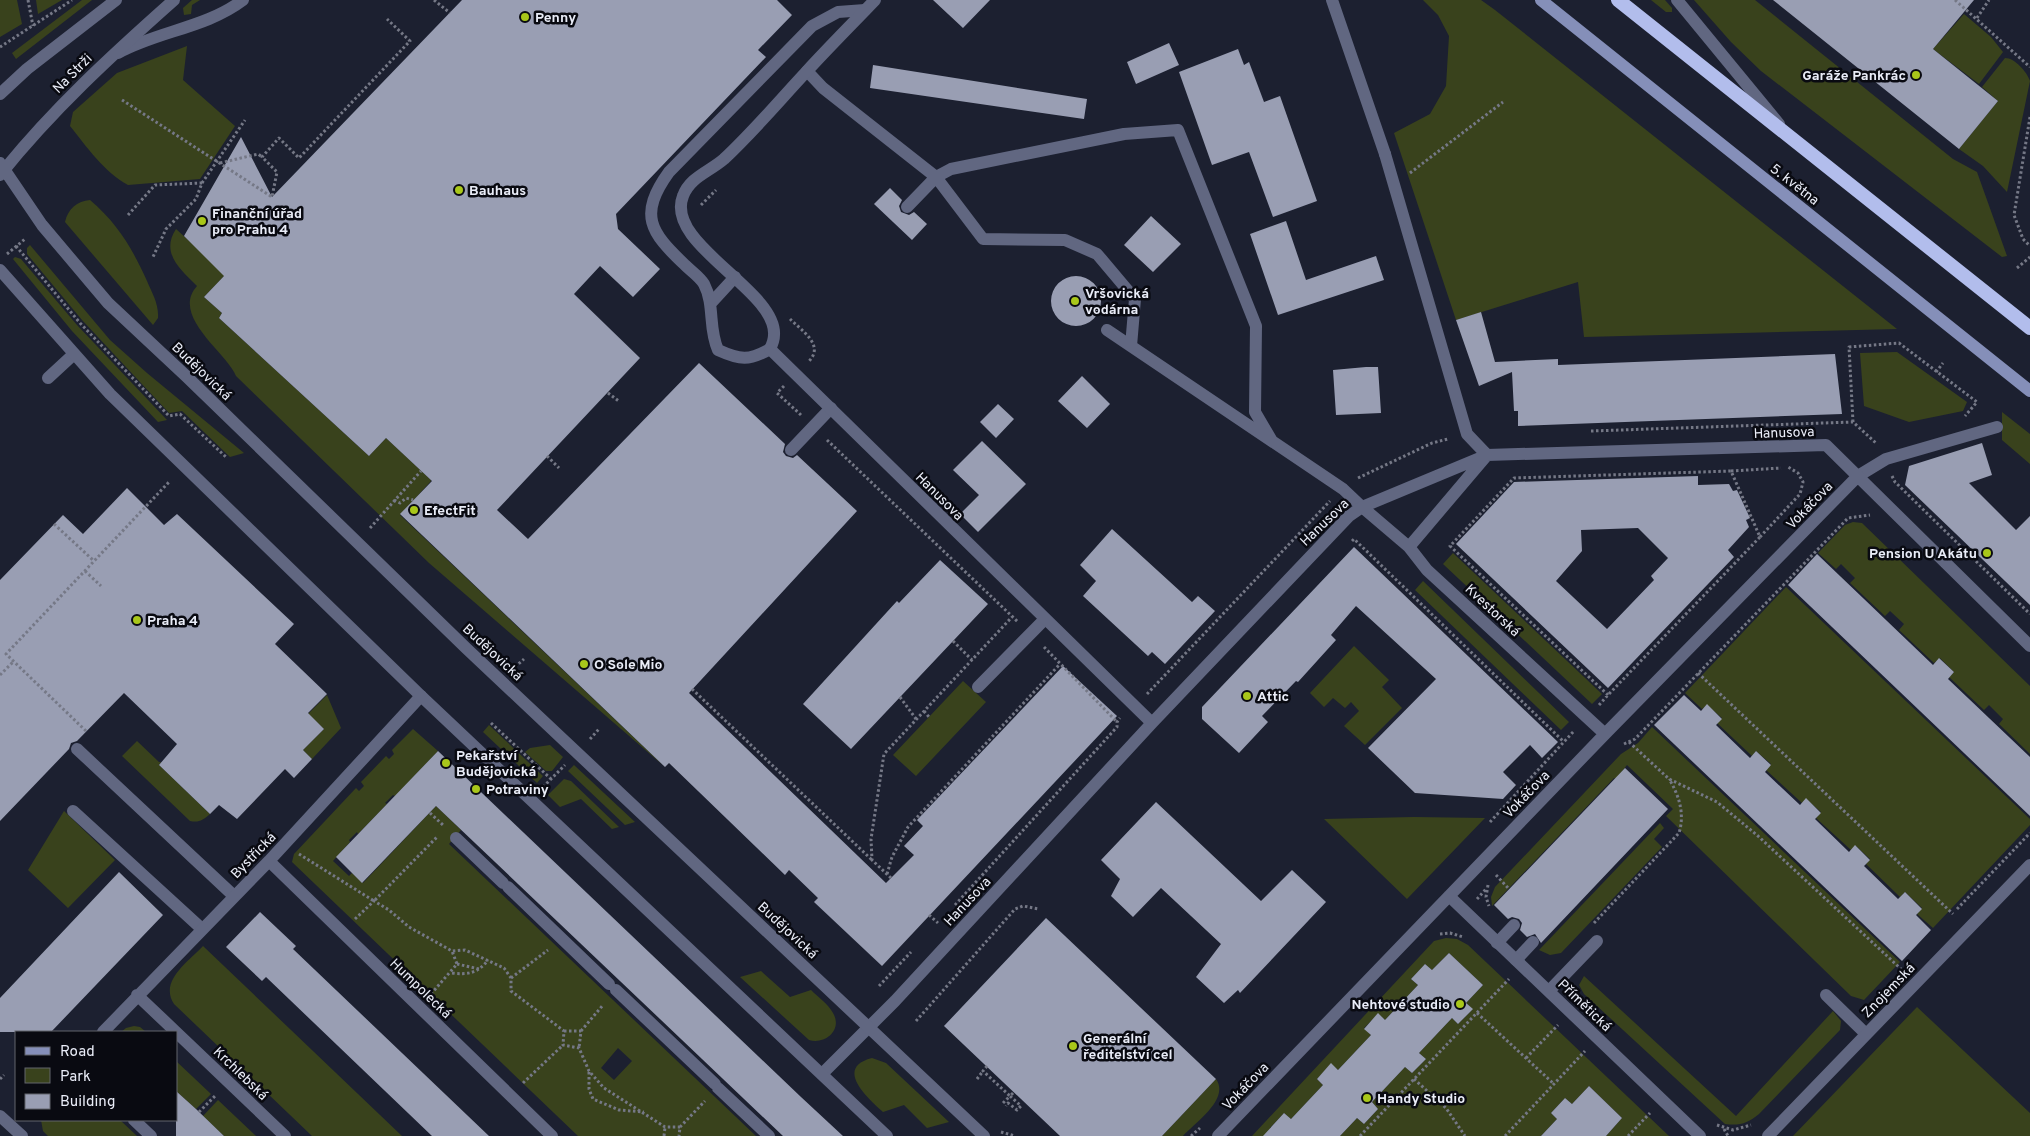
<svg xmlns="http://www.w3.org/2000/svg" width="2030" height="1136" font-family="Overpass,sans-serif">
<rect width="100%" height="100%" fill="#1c2030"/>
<path fill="#39421c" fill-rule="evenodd" d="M0,0H17L22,24L0,37Z
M36,0H62L38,14Z
M82,0H92L16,59L12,53Z
M192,0H200L192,5L191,14L184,15L183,8Z
M1423,0H1481L1495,10L1897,329L1584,337L1578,282L1456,320L1394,133L1430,114L1446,86L1449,36L1438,15Z
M1651,0H1665L1672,8V12H1666Z
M1694,0H1755L1953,159L1977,172L2007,256L2002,257L1761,71L1731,42Z
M1964,14L1991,37L2003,52L1979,84L1933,49Z
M187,46L183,80L235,126L200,179L128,185C105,173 86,146 70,126L73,112L117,73Z
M2005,58C2015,58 2027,72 2030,81L2007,192L1983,166L1959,149L1998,101L1982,87Z
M90,200C118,224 132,248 147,281C152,293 159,304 158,318L153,325L65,222C68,209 77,201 90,200Z
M176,229L226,274L204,297L222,313L219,318L369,456L386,438L430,479L431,481L400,515L665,767L429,563L236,376C227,353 170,316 197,286C181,270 160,253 176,229Z
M30,245L110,340L147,373L244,453L230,457L182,411L169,413L82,320L27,254V248Z
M15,257L21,259L77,325L167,420L158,422L72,331L13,259Z
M1897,352L1967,402L1963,411L1909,422L1864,406L1860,353Z
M2002,412L2030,434V464L2002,440Z
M1853,522L1862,523L2030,686V754L1999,724L2003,719L1989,705L1984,710L1949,677L1954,672L1940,658L1934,663L1899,630L1904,624L1890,611L1885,616L1850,583L1855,578L1841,564L1836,569L1818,553L1845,525Z
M1453,553L1602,694L1592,704L1443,564Z
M1423,581L1569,722L1561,730L1415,590Z
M1786,587L2030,819V825L1933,928L1917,914L1922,908L1905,892L1900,897L1866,864L1870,859L1856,846L1851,850L1816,818L1821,812L1806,799L1802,803L1766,770L1771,764L1756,751L1752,756L1717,723L1722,718L1707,705L1702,709L1685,693Z
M1354,646L1389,680L1382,687L1402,708L1365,745L1344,726L1359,711L1351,702L1345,708L1333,698L1324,707L1310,693Z
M963,681L986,702L916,776L893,755Z
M327,695L341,728L312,759L303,750L324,729L308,714Z
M489,725L543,776L537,783L483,732Z
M1652,727L1900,962L1864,1000L1851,996L1666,816L1673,809L1627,765L1616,779L1614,778L1492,906L1491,897L1495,887L1621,754L1638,743Z
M413,729L438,751L395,796L393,795L385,803L387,804L358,834L357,832L349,840L350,842L333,861L349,876L352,873L363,883L436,806L461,830L449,844L756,1136H578L292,862L294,854L356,788L359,791L364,786L361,782L386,756L389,759L394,754L392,750ZM618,1048L632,1061L614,1080L601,1068Z
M137,741L159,762H161L159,765L210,814C203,820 199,823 190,821L122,756Z
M550,745L563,757L552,771H546L525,752L530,748Z
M574,765L635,822L625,825L568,771Z
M564,779L571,781L619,827L612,829L581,799L560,807L548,795Z
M64,811L115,860L68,908L28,870Z
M1414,817L1485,818L1407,899L1324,819Z
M1660,823L1664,828L1654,839L1662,847L1561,953L1550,955L1539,950Z
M1446,938L1457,939L1468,945L1669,1136H1606L1622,1118L1589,1086L1572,1104L1565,1098L1551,1113L1557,1119L1541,1136H1340L1357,1118L1364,1124L1378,1109L1372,1102L1405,1067L1412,1073L1426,1059L1419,1053L1452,1018L1458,1024L1472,1010L1466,1003L1483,985L1449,953L1432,970L1425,964L1411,979L1418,985L1385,1020L1378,1014L1364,1028L1371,1035L1338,1070L1331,1064L1317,1079L1323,1085L1291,1119L1284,1113L1270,1128L1275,1136H1252L1434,941Z
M203,946L402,1136H312L174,1004C159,981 188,962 203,946Z
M761,971L790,997L811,990C818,997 828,1004 833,1013C843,1030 825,1045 809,1040L740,977Z
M1584,976L1736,1116L1833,1011L1841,1021L1840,1030L1759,1114C1748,1123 1740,1126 1725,1124L1584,994L1579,985Z
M1917,1007L2030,1113V1136H1793Z
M134,1026L140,1027L146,1032H121L126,1028Z
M872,1058L886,1063L949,1122L927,1128L904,1105L883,1112C869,1099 833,1068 872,1058Z
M176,1061L211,1094L196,1109L176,1091Z
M1216,1079C1230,1099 1196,1122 1183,1136H1162Z
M218,1100L256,1136H224L203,1116Z
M41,1120H120L137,1136H48L43,1131Z"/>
<path fill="#999eb3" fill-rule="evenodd" d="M462,0H777L792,15L758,50L766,57L616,214L618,229L660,269L633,297L600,266L574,294L640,358L497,510L528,539L699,363L785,444L783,452L786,456L793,458L797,455L857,511L689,693L886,883L914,855L904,846L923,826L917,820L1063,666L1117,716L882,966L814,902L818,898L789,870L785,875L669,763L665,767L400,514L432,481L386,438L369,456L219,318L222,313L204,297L224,276L184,236L241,137L272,197Z
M933,0H990L963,28Z
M1773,0H1974L1933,49L1998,101L1959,149Z
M1169,43L1179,65L1136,84L1127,62Z
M1238,49L1244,65L1249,62L1264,102L1280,96L1317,201L1273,217L1249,152L1212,165L1179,72Z
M873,65L1087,99L1084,119L870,88Z
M890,188L902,200L899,206L901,212L909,215L914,212L927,224L912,240L874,204Z
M1151,216L1181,244L1153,272L1124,245Z
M1286,221L1306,280L1376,256L1384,280L1278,315L1250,234Z
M1051 301a25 25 0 1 1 50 0a25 25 0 1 1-50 0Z
M1481,312L1495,362L1558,359V365L1835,354L1842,414L1518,426V411H1514L1512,372L1479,386L1456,320Z
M1366,367H1378L1381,413L1336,415L1333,370Z
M1082,376L1110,404L1087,428L1058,401Z
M998,404L1014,419L996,438L980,422Z
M982,441L1026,484L978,532L960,514L979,495L953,470Z
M1982,443L1992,475L1969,483L2016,530L2030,516V605L1905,485L1909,466Z
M1698,476V485L1729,484L1733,491L1737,490L1750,518L1746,520L1749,527L1728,550L1734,557L1608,688L1456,544L1514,482ZM1638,528L1668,558L1651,576L1654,580L1607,629L1556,581L1582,551L1581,530Z
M127,488L164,525L177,514L294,624L275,644L327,694L308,713L324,729L303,750L312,759L294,778L285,769L237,819L219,805L210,814L159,765L177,744L124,693L77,741L71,743L69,749L0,821V580L63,515L83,534Z
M1112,529L1192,602L1198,596L1215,611L1165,664L1152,652L1148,656L1083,596L1096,581L1080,565Z
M1354,547L1558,742L1542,758L1530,745L1503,772L1516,785L1503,799L1415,793L1368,748L1436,679L1356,606L1331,635L1336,640L1298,682L1296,681L1262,716L1268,722L1239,753L1202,719V707Z
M1817,554L1933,665L1939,658L1954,672L1948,679L2030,757V816L1788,585Z
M940,560L988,604L851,749L803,704L897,601L899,603Z
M1684,695L1701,711L1707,704L1722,719L1716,725L1750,758L1756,751L1771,765L1765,772L1800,805L1806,798L1821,813L1815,819L1849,852L1855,845L1870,860L1864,866L1898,899L1905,892L1922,909L1916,915L1931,930L1902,961L1654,725Z
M438,751L801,1097L843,1136H783L436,806L362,883L336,857Z
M1625,768L1668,809L1541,943L1535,934L1527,937L1520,930L1522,923L1519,919L1512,917L1508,919L1494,905Z
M1156,802L1261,901L1292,870L1326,902L1240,993L1238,990L1224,1003L1196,977L1221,944L1161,888L1133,917L1111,896L1120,879L1101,860Z
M119,872L163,915L51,1032H0V998Z
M260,912L296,946L293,949L489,1136H432L266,977L262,981L226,947Z
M1046,918L1216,1079L1162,1136H1060L944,1026Z
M1449,953L1483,985L1466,1003L1473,1009L1458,1024L1452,1018L1419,1053L1426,1059L1412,1073L1405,1067L1372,1102L1378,1109L1364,1124L1357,1118L1340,1136H1263L1284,1113L1291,1119L1323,1085L1317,1079L1331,1063L1338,1070L1371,1035L1364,1029L1378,1013L1385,1020L1418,985L1411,979L1425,964L1432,970Z
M1589,1086L1622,1118L1606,1136H1541L1557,1119L1551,1113L1565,1098L1572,1104Z
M176,1091L196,1109L224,1136H176Z"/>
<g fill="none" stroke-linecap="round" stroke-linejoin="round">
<path stroke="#757886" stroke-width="3" stroke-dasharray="2.5 2.5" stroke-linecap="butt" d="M28,0L33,26
M434,0L450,13
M1955,0L2030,67
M1977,18L1989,0
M0,47L72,0
M122,100L272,197L277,172L262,157L279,138L299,158L410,41L387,19
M2030,117L2014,215L2023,239L2030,246
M220,163L258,154L262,157
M1410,173L1503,102
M701,205L716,190
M128,215L155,185L202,183L196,199L166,229L153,257
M16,246L80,323L169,416L180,414L227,458
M7,254L25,239
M2017,268L2030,257
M790,319C801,330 825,345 809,361
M1936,372L1943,363
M784,386L777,393L801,415
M608,393L620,402
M1853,422L1849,347L1899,343L1977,402L1965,416
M1591,431L1853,422L1877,444
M827,440L1018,622
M547,456L559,468
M1731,471L1781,468
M1892,476L1895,482L2030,614
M1358,478L1432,443L1448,439
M394,500L400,503L406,498L413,500
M54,524L94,561
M370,528L421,471
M1760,537L1800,494L1803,482L1798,473L1788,467
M1352,541L1354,539L1564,742
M85,571L101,586
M953,641L972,660
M1044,647L1117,722
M515,667L524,659
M1698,673L1953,914
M0,675L14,661
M692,689L872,860
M1147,694L1330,501
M900,697L916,719
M1599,705L1608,695L1760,537L1731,471L1514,478L1450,546L1608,695
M924,711L929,717
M491,723L551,779
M86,731L6,654L169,482
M590,739L599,729
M1629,742L1669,779L1717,802L1758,836L1901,969
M1624,744L1635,739L1848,518L1870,515
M543,787L565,765
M430,813L443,825
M1490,822L1574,731
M299,854L374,901L437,837
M887,874L892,857L908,827L1060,664
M1496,875L1509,889
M891,878L872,860L871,839L884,754L1012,617
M1488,885L1486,897L1489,906
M1477,899L1486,889
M955,905L1117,727V722L1120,718
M1957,909L2030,833
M929,915L938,923
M355,919L374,901L389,910L409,927L452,951L465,950L504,968L511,978V991L564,1031L563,1045L579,1048L589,1071L604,1088L665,1127H680L679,1136
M1594,923L1679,833C1685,814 1679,795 1669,779
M1440,934L1450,933L1463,937
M457,964L479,969
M452,973C468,975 478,973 488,960
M511,978L548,950
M879,986L911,952
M431,994L457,964L452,951
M1477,1013L1554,1084
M916,1021L1015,909L1023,906L1039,909
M564,1031H581L579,1048
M581,1031L603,1005
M1526,1058L1558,1025
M987,1066L983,1071L1010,1096L1014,1092
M589,1072V1089L593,1099L619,1110L644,1112
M0,1079L4,1075
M977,1079L983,1071
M1414,1079L1446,1108L1465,1136
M523,1083L563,1045
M1003,1103L1010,1096L1021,1106L1017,1110L1008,1103L1006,1106
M199,1112L216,1095
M1717,1125L1733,1130L1751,1125
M680,1127L705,1101
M1724,1129L1728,1136
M1001,1132L1015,1136
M664,1136L665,1127
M1191,1136L1200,1128
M1360,1136L1509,979
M1505,1136L1585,1051
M1628,1136L1650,1113"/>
<path stroke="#616781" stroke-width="12" d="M1332,0L1385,154
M1677,0L1779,124
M118,53C158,31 206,28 243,0
M807,71L823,88L936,177L983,239L1065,240L1097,254L1135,299L1131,346
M907,207L936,177L951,169L1124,134L1178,130L1256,326L1255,412L1272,441
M712,302L735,277
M1107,330L1343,489L1362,507
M770,349C749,361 740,360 718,350C708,328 715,305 704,284C700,277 691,271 685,265C650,232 638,215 669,172L812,26L838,12L865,10
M48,378L74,354
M791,450L831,408
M1858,476L1886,459L1997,427
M978,687L1044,620
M77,749L234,896
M73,811L202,929
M456,838L503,883
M508,887L609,984
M1497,943L1514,925
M1516,960L1533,942
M616,990L715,1084
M1549,991L1597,941
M1826,995L1866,1034
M718,1088L769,1136
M134,1120L151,1136"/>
<path stroke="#616781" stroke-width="12" d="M875,0C852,24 829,47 807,71C779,101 754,131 724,159C709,172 690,177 683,196C664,244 777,290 774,335C774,339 772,345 770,349L1152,723
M1385,154L1467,434L1487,455L1409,547
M1362,507L1409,547L1427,570L1605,734
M269,861L552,1136
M1449,896L1700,1136
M137,995L176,1032
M103,1032L269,861L421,696
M176,1032L285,1136
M822,1074L895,1001L1152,723L1349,516L1362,507L1487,455L1826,445L2030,646
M0,1116L22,1136
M1218,1136L1605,734L1858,476
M1768,1136L2030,865"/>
<path stroke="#616781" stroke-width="12" d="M0,94L27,69L116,0
M0,163L42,225L108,303L186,376L467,649L984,1136
M0,175C52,110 112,55 174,0
M0,270L110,394L421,696L887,1136"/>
<path stroke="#858fb9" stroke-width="12" d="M1541,0L2030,391"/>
<path stroke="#b2bdec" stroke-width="14" d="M1618,0L2030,328"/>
<path stroke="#757886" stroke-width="3" stroke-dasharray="2.5 2.5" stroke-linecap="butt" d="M202,183L245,120"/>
</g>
<g fill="#a9c71a" stroke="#090a11" stroke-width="2">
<circle cx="525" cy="17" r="5"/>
<circle cx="1916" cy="75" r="5"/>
<circle cx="459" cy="190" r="5"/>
<circle cx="202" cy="221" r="5"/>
<circle cx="1075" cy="301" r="5"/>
<circle cx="414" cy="510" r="5"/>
<circle cx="1987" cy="553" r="5"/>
<circle cx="137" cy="620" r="5"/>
<circle cx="584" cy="664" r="5"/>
<circle cx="1247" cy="696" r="5"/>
<circle cx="446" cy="763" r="5"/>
<circle cx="476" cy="789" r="5"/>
<circle cx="1460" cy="1004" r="5"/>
<circle cx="1073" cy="1046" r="5"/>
<circle cx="1367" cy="1098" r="5"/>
</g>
<g text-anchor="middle" stroke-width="5" stroke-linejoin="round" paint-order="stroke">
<g font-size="14" font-weight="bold" fill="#eaedf8" stroke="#090a11" text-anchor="start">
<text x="535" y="22">Penny</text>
<text x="1906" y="80" text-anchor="end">Garáže Pankrác</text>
<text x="469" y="195">Bauhaus</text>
<text x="212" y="218">Finanční úřad<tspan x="212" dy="16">pro Prahu 4</tspan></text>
<text x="1085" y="298">Vršovická<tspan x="1085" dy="16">vodárna</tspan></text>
<text x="424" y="515">EfectFit</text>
<text x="1977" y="558" text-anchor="end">Pension U Akátu</text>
<text x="147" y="625">Praha 4</text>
<text x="594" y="669">O Sole Mio</text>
<text x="1257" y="701">Attic</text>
<text x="456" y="760">Pekařství<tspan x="456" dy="16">Budějovická</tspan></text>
<text x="486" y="794">Potraviny</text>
<text x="1450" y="1009" text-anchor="end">Nehtové studio</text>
<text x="1083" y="1043">Generální<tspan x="1083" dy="16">ředitelství cel</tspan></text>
<text x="1377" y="1103">Handy Studio</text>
</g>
<g font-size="14" fill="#eaedf8" stroke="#090a11">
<text transform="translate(72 73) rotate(-45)" y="5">Na Strži</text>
<text transform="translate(1795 184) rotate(38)" y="5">5. května</text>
<text transform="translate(202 371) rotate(44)" y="5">Budějovická</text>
<text transform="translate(1784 432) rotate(-2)" y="5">Hanusova</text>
<text transform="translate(940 496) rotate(45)" y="5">Hanusova</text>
<text transform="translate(1809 505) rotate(-46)" y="5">Vokáčova</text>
<text transform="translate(1324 522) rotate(-44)" y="5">Hanusova</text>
<text transform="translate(1493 610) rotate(43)" y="5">Kvestorská</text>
<text transform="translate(493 652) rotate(43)" y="5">Budějovická</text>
<text transform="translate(1526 794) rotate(-46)" y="5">Vokáčova</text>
<text transform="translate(253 855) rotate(-46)" y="5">Bystřická</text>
<text transform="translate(967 901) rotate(-47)" y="5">Hanusova</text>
<text transform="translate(788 930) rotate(43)" y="5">Budějovická</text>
<text transform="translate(421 988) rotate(44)" y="5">Humpolecká</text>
<text transform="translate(1888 990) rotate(-46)" y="5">Znojemská</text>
<text transform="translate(1585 1005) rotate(44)" y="5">Přímětická</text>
<text transform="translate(241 1073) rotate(44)" y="5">Krchlebská</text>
<text transform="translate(1245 1086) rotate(-46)" y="5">Vokáčova</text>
</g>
</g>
<rect x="15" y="1031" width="162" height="90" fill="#090a11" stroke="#63656d"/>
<rect x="25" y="1047" width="25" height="8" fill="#858fb9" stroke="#63656d"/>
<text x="60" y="1056" font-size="15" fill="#eaedf8">Road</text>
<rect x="25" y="1068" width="25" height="15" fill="#39421c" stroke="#63656d"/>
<text x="60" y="1081" font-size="15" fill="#eaedf8">Park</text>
<rect x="25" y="1094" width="25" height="15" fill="#999eb3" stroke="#63656d"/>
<text x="60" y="1106" font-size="15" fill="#eaedf8">Building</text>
</svg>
